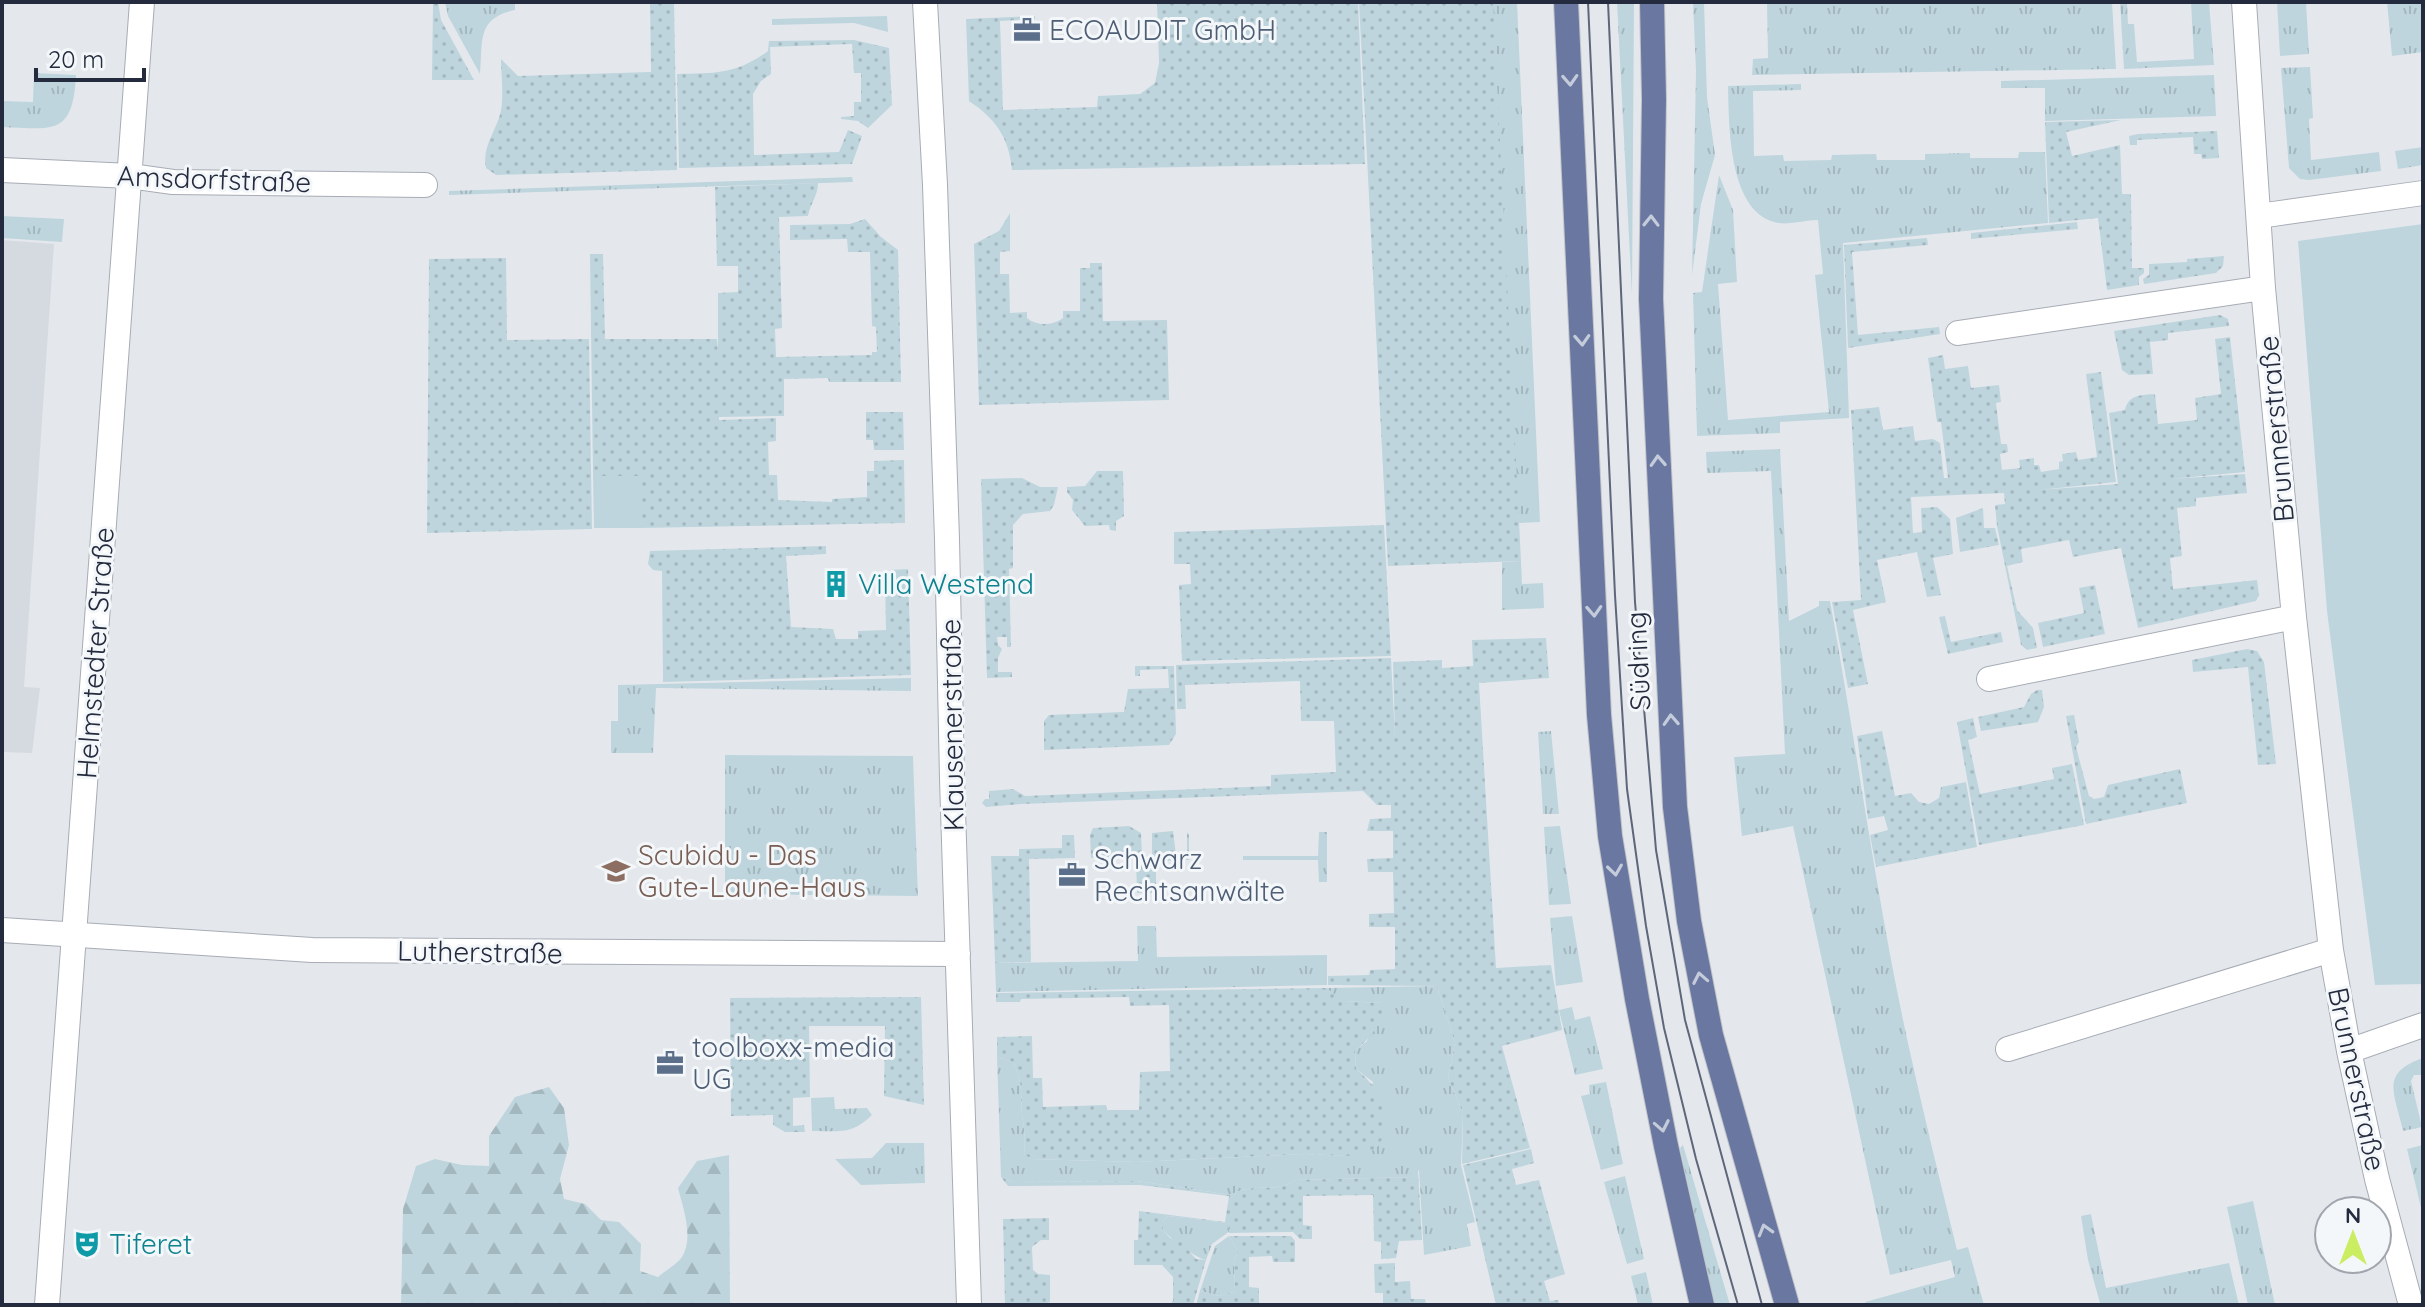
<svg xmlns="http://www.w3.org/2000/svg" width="2425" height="1307" font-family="Quicksand,sans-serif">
<defs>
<pattern id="grass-tufts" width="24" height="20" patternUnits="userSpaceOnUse" patternTransform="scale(2)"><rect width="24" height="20" fill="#bed5dd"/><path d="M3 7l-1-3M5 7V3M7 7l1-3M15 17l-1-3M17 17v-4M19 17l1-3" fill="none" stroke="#a3b7bf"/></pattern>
<pattern id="forest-firs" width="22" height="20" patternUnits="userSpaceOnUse" patternTransform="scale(2)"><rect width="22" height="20" fill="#bed5dd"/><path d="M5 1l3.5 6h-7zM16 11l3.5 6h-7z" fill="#a3b7bf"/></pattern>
<pattern id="garden-dots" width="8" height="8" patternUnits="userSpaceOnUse" patternTransform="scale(2)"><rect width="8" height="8" fill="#bed5dd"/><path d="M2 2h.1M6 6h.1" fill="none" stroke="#a3b7bf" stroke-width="1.8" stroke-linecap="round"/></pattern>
</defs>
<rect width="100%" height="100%" fill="#e4e8ed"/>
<path fill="#d5dae1" d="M2,240L54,244L24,687L40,688L32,753L2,752Z"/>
<path fill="url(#grass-tufts)" d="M445,2H515V10C476,18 483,41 480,74L448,16Z
M1471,2H1517L1540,522L1519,523Z
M1617,2H1634L1632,296Z
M1693,2H1704L1707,97L1715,155L1701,204L1692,275L1696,71Z
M1767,2H2112L2116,69L1752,75L1753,59L1768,58Z
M2120,2H2127L2128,24H2134L2137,62L2194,59L2191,2H2209L2214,65L2124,69Z
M2277,2H2306L2309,54L2280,56Z
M2387,2H2423V52L2392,56Z
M887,16L888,32L854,23L772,25V19Z
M2310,67L2313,118L2309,119L2311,160L2379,152L2381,171L2309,180L2300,179L2289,168L2281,68Z
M34,73L76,75C73,136 54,129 2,127V101L33,102Z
M2214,75L2216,116L2045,121V88H2001V81Z
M1801,84V90L1753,91L1754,156L1783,155L1784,161L1831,160L1832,155L1876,154L1877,160H1925V154L1970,153V158H2018L2019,152H2045L2048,223L1843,243L1849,418L1780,422V433L1697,436L1693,293L1702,292L1719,175L1733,210L1737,282L1718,284L1728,420L1829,412L1815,275L1823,274L1818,220C1804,220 1787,226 1774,222C1728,209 1729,124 1728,86Z
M2423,147V165L2398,169L2395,151Z
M852,177L853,182L449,195V191Z
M2,216L64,219L62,242L2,238Z
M1780,449L1789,621L1819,606V601H1830C1857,748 1876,897 1908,1043C1923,1112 1940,1181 1957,1250L1968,1247L1984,1305H1866L1865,1302L1955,1277L1951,1260L1890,1275L1793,826L1742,836L1734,757L1785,754L1771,471L1707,473L1706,452Z
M1521,561L1522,584L1543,583L1544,608L1502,610V562Z
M911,678V691L656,688L653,753H611V721H618V685Z
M1551,731L1559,814H1543L1538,732Z
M725,755L913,756L918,896L725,894Z
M1560,826L1571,904L1549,905L1544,827Z
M1319,832H1327V882H1319L1318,860H1243V856H1318Z
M1572,916L1583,982L1556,986L1550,918Z
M1137,926H1156L1157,957L1327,955V985L996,992L995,963L1138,961Z
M1437,986L1455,1043L1448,1078L1463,1113L1461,1165L1475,1222L1467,1224L1471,1246L1424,1255L1419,1170L1412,1177L1296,1180C1272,1195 1254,1181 1231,1195L1137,1181L1013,1182L1001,1177L997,1057L1013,1062C1024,1087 1020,1089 1022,1114C1024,1128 1026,1139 1024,1154L1031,1159L1136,1162L1306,1154L1347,1156L1373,1082L1356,1069L1355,1051L1367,1041L1382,1003L1343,1001L1326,988Z
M1572,1007L1575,1020L1590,1016L1603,1069L1575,1075L1559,1010Z
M2423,1058V1075H2414L2411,1081L2422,1127L2403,1131C2395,1094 2379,1073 2423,1058Z
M1606,1082L1623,1164L1601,1170L1581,1096L1590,1094L1589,1085Z
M834,1097L835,1109L867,1108L872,1115C852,1135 839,1131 812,1131L811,1098Z
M886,1143H924L925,1183L861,1185L835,1159L872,1158Z
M1683,1145L1730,1305H1714L1680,1148Z
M2423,1145V1216L2407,1149Z
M1625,1176L1644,1259L1627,1264L1604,1182Z
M2253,1201L2275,1305H2248L2227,1207Z
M2091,1214L2106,1288L2229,1263L2239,1305H2104L2100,1303L2088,1260L2081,1216Z
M1168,1216L1228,1223L1230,1231L1212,1244L1206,1260C1197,1259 1170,1238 1163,1230V1221Z
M1229,1236L1238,1251L1234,1261L1235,1291L1219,1296L1200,1291L1215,1246Z
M1646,1272L1653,1305H1638L1631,1276Z"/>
<path fill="url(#forest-firs)" d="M549,1087L564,1108L569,1145L560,1179L564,1199L585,1204L601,1220L619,1222L641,1244L640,1271L658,1277C665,1271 677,1264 682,1257C694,1237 683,1208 678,1188L697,1161L729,1155L730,1305H401L403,1209L416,1166L435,1159L462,1165L489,1166V1136L515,1097Z"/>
<path fill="#bed5dd" d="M2423,224V984L2375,985L2327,611L2298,241Z
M639,475V528H594L593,476Z"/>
<path fill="url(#garden-dots)" d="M433,2H438L441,20L474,80H432Z
M650,2H674L677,170L496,175L486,168C482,149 493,135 499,118C505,101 501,77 501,59L518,76L651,72Z
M1157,2H1358L1365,164L1012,170C1009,138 996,119 969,101L966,19L1035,16V19L1000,21L1003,110L1097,107L1098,96L1140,94L1155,83L1159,63Z
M1359,2H1493L1521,561L1388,566Z
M854,40L889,48L892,105L868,128L858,121L841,119V117L854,116V102H861V73H854L852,44L770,47L771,74L761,81L753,94L754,155L839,152L848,130L862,136L852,164L679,168L677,74C716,73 735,75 768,51L769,41Z
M2121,120L2066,132L2072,156L2120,145L2122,194H2131L2132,268H2144V273L2139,277V285L2107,290L2098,218L2049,223L2045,122Z
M2217,131L2219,158L2202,159L2201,154H2194L2193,137L2137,140V145H2130L2129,136L2138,134Z
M818,183C818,196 810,204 808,216L779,217L782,328L775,329L776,357L872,355V352H877L876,327L872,326L870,252H848L847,239L790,240V225L850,224L865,219L881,237L898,250L901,382H829L828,378L784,379V416L719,417V420L776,418V441L768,442L769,475H777L778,500L832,502V499L867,497V471H874V461L904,460L905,523L639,528L638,476H593L590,254H603L605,339H717L718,352V293L738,292V266H717L715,187Z
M1010,213V251L1000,252V274H1009L1010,313L1027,312V318C1037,326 1052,326 1063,318V311H1080V268H1090V263H1102L1103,321L1167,320L1169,400L979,405L974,244L999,231Z
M2077,222L2078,229L1971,239V233Z
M1927,238L1928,245L1852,252L1858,335L1939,327L1940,334L1848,348L1844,245Z
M2224,256L2223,266L2216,273L2144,284L2143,279L2149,275V264L2187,262V259Z
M506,258L507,340L589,339L592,529L427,533L429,259Z
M2220,315L2228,319L2229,326L2168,333V340L2150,342L2153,374L2129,375L2122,370L2114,331Z
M2230,337L2245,472L2170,479L2245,474L2247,493L2196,498V506L2177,508L2182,556L2170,558L2173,589L2257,580L2259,595L2256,601L2138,628L2121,548L2073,557L2069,540L2021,549L2023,562L2007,566L2017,610L2033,628L2037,648L2027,650L2021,645L1997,526L1995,505L2005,504L2004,493L1911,497L1913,533L1922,532L1921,508L1937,507L1950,519L1953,554L1933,558L1941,595L1927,597L1917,552L1877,560L1886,602L1853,610L1868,684L1848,688L1832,602L1861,600L1851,410L1879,407L1883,430L1913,426L1915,441L1933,439L1940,443L1944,478H1948L1941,422H1937L1928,358L1943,355L1945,369L1968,366L1971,388L1999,385L2001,402L1996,403L2001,444H2007L2008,452L2000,454L2002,470L2020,468L2019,460L2034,458V465H2039L2041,472L2059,469V462L2063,461L2062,454L2076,452L2078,460L2097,457L2086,374L2101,372L2116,482L2039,490L2118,484L2109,413L2125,410C2128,395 2141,395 2155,394L2158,424L2197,420L2195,398L2221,394L2215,339Z
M866,412H903L904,450H874L873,440H866Z
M1097,471H1123L1124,516L1116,521V531L1110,530L1109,525L1085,526L1072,510L1073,500L1067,492V487L1085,486Z
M1022,478L1040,487H1058L1054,505L1050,511L1023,514L1013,525V568L1009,569L1011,647H1007V637H997L998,645L1002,649L998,658V672H1012V677L987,678L981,479Z
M1983,508L1984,528H1995L1999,545L1960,552L1956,518Z
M1384,525L1391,656L1182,661L1179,585L1191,584L1190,564H1174V532Z
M826,546V554L786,556L791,627L833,629L836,639H858V631L886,630L885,576L890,575V570L908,569L911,675L663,682L662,571L653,570L648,564L650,551Z
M2095,585L2105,634L2043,647L2038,623L2084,613L2079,588Z
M1945,616L1951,642L2001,632L2003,642L1948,654L1939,617Z
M1546,638L1549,678L1479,683L1496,968L1551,965L1562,1030L1502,1046L1530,1148L1462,1164L1463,1113L1448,1078L1455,1043L1437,986L1328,985V976L1369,975L1370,970L1395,969V927H1369V914L1394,913L1393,872H1368L1367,859L1393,858V831H1367L1370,819L1391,818V805H1377L1363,791L1021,804L986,807L982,803L985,799H989V791L1013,789L1025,796L1271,786V775L1336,772L1334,721H1301L1300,681L1185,685L1186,709H1177L1176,665L1391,658L1395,738L1393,662L1442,660V668L1473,666L1472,640Z
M2247,649L2257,651L2264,662L2276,764L2258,765L2248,667L2193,672L2192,660Z
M1135,666H1174L1176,734L1169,745L1044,750V721L1049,715L1124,712L1128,689L1169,688L1168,669L1140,670V676H1135Z
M2037,690H2042L2044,707L2038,722L1981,731L1978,717L2024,707L2031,694Z
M2074,715L2079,742L2076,747L2089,796L2094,799L2104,797L2108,785L2180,769L2187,803L2086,824L2066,716Z
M1973,718L1977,737L1968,740L1980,794L2054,779L2052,768L2072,764L2084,825L1979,845L1957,722Z
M1882,731L1895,796L1911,793L1919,802L1929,804L1939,798L1941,787L1966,782L1977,847L1876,867L1870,835L1888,830L1884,816L1868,819L1857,736Z
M1129,826L1141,833L1142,856L1152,855V833L1173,831L1176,855H1187V832L1189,835V860L1156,861V893H1137L1136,857L1091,858L1090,835L1093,828Z
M1062,835H1074L1075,858L1029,859L1031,962L995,963L991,856H1019V849L1062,848Z
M1326,988L1344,1001L1382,1003C1385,1022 1368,1040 1355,1051L1356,1069C1382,1090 1399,1120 1375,1150L1347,1156L1306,1154L1136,1162L1031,1159L1024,1154C1026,1139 1024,1129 1022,1114C1020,1089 1024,1087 1013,1062L997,1057V1037L1032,1036L1033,1078H1042L1043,1107L1106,1105L1107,1110H1139L1140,1072L1170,1071L1169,1005L1130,1006L1129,997L1021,999L1020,1002H996V993Z
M921,997L924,1105L884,1096L885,1026H809L810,1097L793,1098V1126L804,1125L805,1132H785L773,1125V1115L731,1116L730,998Z
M1531,1149L1534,1163L1512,1169L1516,1185L1539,1180L1565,1274L1544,1281L1550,1301L1558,1300L1560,1305H1496L1463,1165Z
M1418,1170L1422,1240L1399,1241L1396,1258L1381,1259V1242L1374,1241L1373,1195L1303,1196V1225L1312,1226V1239H1300L1293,1232L1229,1233L1228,1223L1168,1216L1163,1221V1230L1170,1238L1186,1241L1187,1249L1196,1259L1206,1260L1193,1305H1169L1173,1301V1277L1162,1265H1134V1240H1138L1139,1211L1225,1222L1229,1196L1140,1185L1008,1186L1001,1177L1013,1182L1137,1181L1231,1195C1254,1181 1272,1195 1296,1180L1412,1177Z
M1049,1218V1240H1041L1032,1247L1033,1270L1038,1274L1050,1275V1302L1044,1305H1005L1003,1219Z
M1229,1236H1291L1295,1241V1262H1273L1272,1256L1249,1257V1287L1259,1288V1305H1196L1200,1291L1219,1296L1235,1291L1234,1261L1238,1251Z
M1395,1263V1282L1410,1281L1411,1299H1425L1426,1305H1383V1293H1375L1374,1264Z"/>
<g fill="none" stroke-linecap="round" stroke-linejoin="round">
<g stroke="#a7acb5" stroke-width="26">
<path id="minor" d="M925,2L935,185L947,539L952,779L969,1305
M2244,2L2263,288L2294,617L2331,950L2349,1051L2377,1179L2411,1305
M2,170L130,176L173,182L425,185
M2259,216L2423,193
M1958,333L2263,288
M1989,679L2294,617
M2,930L312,950L958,954
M2008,1049L2331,950
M2349,1051L2423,1025
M47,1305L142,2"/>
</g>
<g stroke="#c2c4c9" stroke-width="26">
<path id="major" d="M1566,2L1599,715L1610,836L1637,999L1666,1146L1702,1305
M1652,2L1654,99L1651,299L1675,807L1689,921L1711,1035L1787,1305"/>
</g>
<use href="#minor" stroke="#fff" stroke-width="24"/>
<use href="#major" stroke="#6a78a1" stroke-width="24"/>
<path stroke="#5e6679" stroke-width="2" d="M1588,2L1615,595L1627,789L1646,926L1664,1028L1696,1159L1738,1305
M1608,2L1635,602L1656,850L1685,1020L1762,1305"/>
</g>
<defs><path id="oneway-chevron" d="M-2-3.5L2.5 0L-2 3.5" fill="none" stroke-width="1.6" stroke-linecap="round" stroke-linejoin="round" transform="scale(2)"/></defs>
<g stroke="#c4cbda">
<use href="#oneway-chevron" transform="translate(1570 80) rotate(87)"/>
<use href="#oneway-chevron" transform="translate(1651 221) rotate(-89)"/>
<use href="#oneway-chevron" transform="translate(1582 340) rotate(87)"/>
<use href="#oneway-chevron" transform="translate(1658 461) rotate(-93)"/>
<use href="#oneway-chevron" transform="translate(1594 611) rotate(87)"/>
<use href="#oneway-chevron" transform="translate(1671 720) rotate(-93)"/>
<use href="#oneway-chevron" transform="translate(1615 870) rotate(82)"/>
<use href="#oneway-chevron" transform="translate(1700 978) rotate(-101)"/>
<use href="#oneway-chevron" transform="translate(1662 1126) rotate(79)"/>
<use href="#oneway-chevron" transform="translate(1765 1230) rotate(-106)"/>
</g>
<defs>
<g id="office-bare" transform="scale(2.16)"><path d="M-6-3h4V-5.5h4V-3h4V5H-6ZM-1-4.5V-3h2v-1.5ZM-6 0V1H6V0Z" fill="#5c6f8a" stroke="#f4f7f9" stroke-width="2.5" paint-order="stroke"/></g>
<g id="building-bare" transform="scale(2.16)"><path d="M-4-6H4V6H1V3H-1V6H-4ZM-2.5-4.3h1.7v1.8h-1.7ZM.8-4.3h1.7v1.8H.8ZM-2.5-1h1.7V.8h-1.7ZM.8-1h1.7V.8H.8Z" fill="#0f9aa8" stroke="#f4f7f9" stroke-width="2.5" paint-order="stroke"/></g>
<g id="school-bare" transform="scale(2.16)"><path d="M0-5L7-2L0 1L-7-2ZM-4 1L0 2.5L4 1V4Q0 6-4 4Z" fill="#8d6e63" stroke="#f4f7f9" stroke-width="2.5" paint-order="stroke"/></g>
<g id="theatre-bare" transform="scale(2.16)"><path d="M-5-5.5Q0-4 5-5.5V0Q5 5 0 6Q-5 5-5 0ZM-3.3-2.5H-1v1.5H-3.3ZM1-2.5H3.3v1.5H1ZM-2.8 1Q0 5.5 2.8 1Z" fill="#0f9aa8" stroke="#f4f7f9" stroke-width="2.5" paint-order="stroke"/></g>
</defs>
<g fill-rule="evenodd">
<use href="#office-bare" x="1027" y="30"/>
<use href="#building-bare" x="836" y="584"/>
<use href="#school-bare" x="616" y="871"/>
<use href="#office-bare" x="1072" y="875"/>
<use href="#office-bare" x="670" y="1063"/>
<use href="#theatre-bare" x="87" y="1244"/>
</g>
<g text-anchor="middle" stroke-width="6" stroke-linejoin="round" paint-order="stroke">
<g font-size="28" fill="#4e5e75" stroke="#f4f7f9" text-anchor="start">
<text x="1049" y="40">ECOAUDIT GmbH</text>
<text x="1094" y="869">Schwarz<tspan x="1094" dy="32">Rechtsanwälte</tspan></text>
<text x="692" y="1057">toolboxx-media<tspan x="692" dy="32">UG</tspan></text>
</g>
<g font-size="28" fill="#242b3e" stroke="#f4f7f9">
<text transform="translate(214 179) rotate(2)" y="10">Amsdorfstraße</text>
<text transform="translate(2276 429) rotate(-95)" y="10">Brunnerstraße</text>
<text transform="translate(95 653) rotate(-86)" y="10">Helmstedter Straße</text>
<text transform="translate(1638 661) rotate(-93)" y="10">Südring</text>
<text transform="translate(952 725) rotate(-91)" y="10">Klausenerstraße</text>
<text transform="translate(480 952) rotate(1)" y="10">Lutherstraße</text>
<text transform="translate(2357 1079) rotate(78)" y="10">Brunnerstraße</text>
</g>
<g font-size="28" fill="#0d838f" stroke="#f4f7f9" text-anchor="start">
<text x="858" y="594">Villa Westend</text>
<text x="109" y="1254">Tiferet</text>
</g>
<g font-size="28" fill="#785e54" stroke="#f4f7f9" text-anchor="start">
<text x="638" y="865">Scubidu - Das<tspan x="638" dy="32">Gute-Laune-Haus</tspan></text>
</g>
</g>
<rect width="2425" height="1307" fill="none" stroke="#242b3e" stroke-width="8"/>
<g transform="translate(2353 1235)"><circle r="38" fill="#f4f7f9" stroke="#a1a5ae" stroke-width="2"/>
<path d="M0-6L14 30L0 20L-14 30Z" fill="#cbed62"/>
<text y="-12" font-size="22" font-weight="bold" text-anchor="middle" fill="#242b3e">N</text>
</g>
<path d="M36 68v12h108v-12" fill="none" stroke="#242b3e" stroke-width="4"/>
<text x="48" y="68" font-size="24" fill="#242b3e" stroke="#f4f7f9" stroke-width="6" paint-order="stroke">20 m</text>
</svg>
